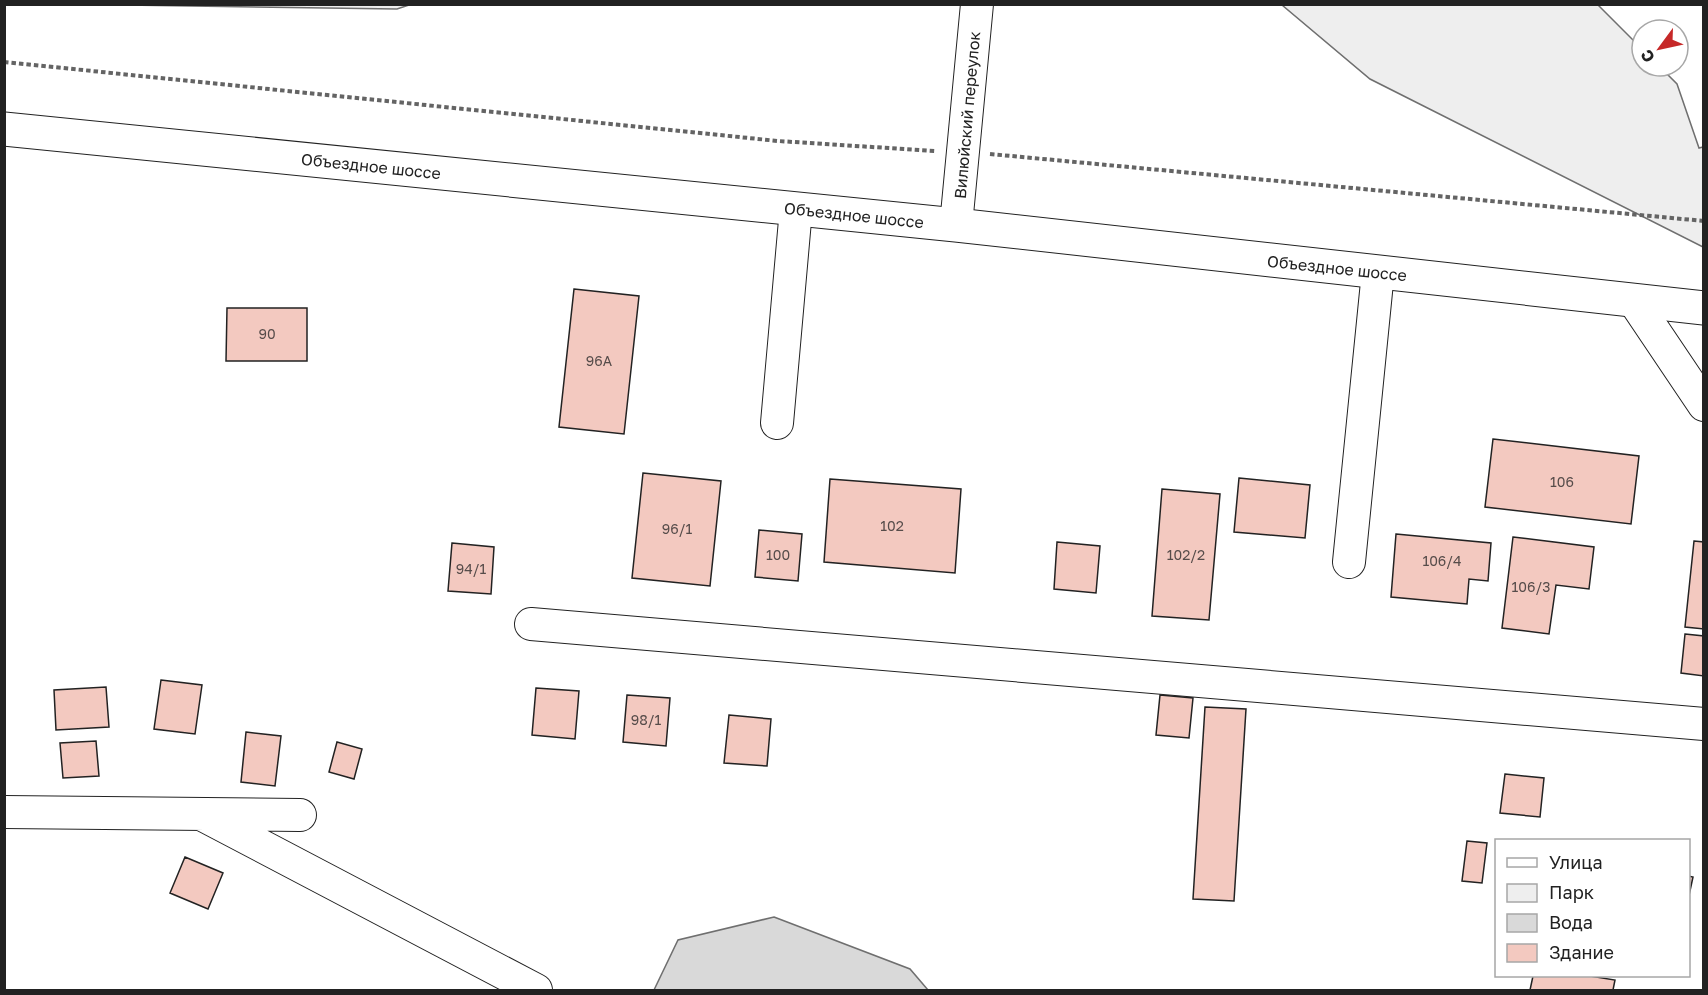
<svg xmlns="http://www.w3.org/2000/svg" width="1708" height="995" font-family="'Golos Text',sans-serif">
<rect width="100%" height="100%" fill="#fff"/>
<path fill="#eee" stroke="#6f6f6f" stroke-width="1.5" d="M125,5H409L397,9Z
M1282,5H1598L1642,49V66H1659L1677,84L1699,148L1703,147V247L1370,79Z"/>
<path fill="#d9d9d9" stroke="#6f6f6f" stroke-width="1.5" d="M774,917L910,969L928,990H654L678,940Z"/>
<path fill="#f3c9c0" stroke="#222" stroke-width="1.5" d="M574,289L639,296L624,434L559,427Z
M227,308H307V361H226Z
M1493,439L1639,456L1631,524L1485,507Z
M643,473L721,481L710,586L632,578Z
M1239,478L1310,485L1305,538L1234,532Z
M830,479L961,489L955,573L824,562Z
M1162,489L1220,494L1209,620L1152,616Z
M759,530L802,534L798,581L755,577Z
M1396,534L1491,543L1488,581L1469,579L1467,604L1391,597Z
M1513,537L1594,547L1589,589L1556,585L1549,634L1502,628Z
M1694,541L1704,542V629L1685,627Z
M1057,542L1100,546L1096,593L1054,589Z
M452,543L494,547L491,594L448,591Z
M1685,634L1704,636V676L1681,673Z
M161,680L202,685L195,734L154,729Z
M106,687L109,727L56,730L54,690Z
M536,688L579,691L575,739L532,735Z
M627,695L670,698L666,746L623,742Z
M1160,695L1193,698L1189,738L1156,735Z
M1205,707L1246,709L1234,901L1193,899Z
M729,715L771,719L767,766L724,763Z
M246,732L281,736L275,786L241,782Z
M96,741L99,776L63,778L60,743Z
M337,742L362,749L354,779L329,772Z
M1505,774L1544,778L1540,817L1500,813Z
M1467,841L1487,843L1482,883L1462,881Z
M185,857L223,873L208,909L170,893Z
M1688,876L1693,877L1688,900Z
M1533,976H1590L1615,980L1613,990H1530Z"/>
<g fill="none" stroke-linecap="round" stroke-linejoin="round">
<g stroke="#222" stroke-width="34">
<path id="minor" d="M956,225L977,4
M1634,301L1704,405
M777,423L796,209
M1349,562L1378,272
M531,624L1704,724
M4,812L300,815
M201,814L536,990"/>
</g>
<g stroke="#222" stroke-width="35">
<path id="major" d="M4,129L956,225L1704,308"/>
</g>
<path stroke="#646464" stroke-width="4" stroke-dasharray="4.5 3" stroke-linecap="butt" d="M4,62L778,141L935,151
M990,154L1704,221"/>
<use href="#minor" stroke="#fff" stroke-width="32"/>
<use href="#major" stroke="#fff" stroke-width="33"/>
</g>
<g text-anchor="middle" stroke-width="4.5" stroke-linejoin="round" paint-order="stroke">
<g font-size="14" fill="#564c4a">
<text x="267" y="339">90</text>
<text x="599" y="366">96А</text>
<text x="1562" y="487">106</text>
<text x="892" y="531">102</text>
<text x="677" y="534">96/1</text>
<text x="778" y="560">100</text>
<text x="1186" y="560">102/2</text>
<text x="1442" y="566">106/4</text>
<text x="471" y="574">94/1</text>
<text x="1531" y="592">106/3</text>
<text x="646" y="725">98/1</text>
</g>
<g font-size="16" fill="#222" stroke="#fff">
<text transform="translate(967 115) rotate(-85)" y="6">Вилюйский переулок</text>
<text transform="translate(371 166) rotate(6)" y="6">Объездное шоссе</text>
<text transform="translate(854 215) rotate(6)" y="6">Объездное шоссе</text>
<text transform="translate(1337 268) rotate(6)" y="6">Объездное шоссе</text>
</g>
</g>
<rect width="1708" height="995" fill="none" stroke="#222222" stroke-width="12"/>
<rect x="1495" y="839" width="195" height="138" fill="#ffffff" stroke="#a7a7a7" stroke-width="1.5"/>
<rect x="1507" y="858" width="30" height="9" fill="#ffffff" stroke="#a7a7a7" stroke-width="1.5"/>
<text x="1549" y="869" font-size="18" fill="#222222">Улица</text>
<rect x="1507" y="884" width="30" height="18" fill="#eeeeee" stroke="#a7a7a7" stroke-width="1.5"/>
<text x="1549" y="899" font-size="18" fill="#222222">Парк</text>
<rect x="1507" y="914" width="30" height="18" fill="#d9d9d9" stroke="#a7a7a7" stroke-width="1.5"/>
<text x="1549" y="929" font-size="18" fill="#222222">Вода</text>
<rect x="1507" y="944" width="30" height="18" fill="#f3c9c0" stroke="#a7a7a7" stroke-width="1.5"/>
<text x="1549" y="959" font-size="18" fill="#222222">Здание</text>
<g transform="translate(1660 48) rotate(237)"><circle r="28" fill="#ffffff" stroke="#a7a7a7" stroke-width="1.5"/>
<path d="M0-4.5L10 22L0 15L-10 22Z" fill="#c62828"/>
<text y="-9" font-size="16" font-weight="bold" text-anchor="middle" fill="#222222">С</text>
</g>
</svg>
